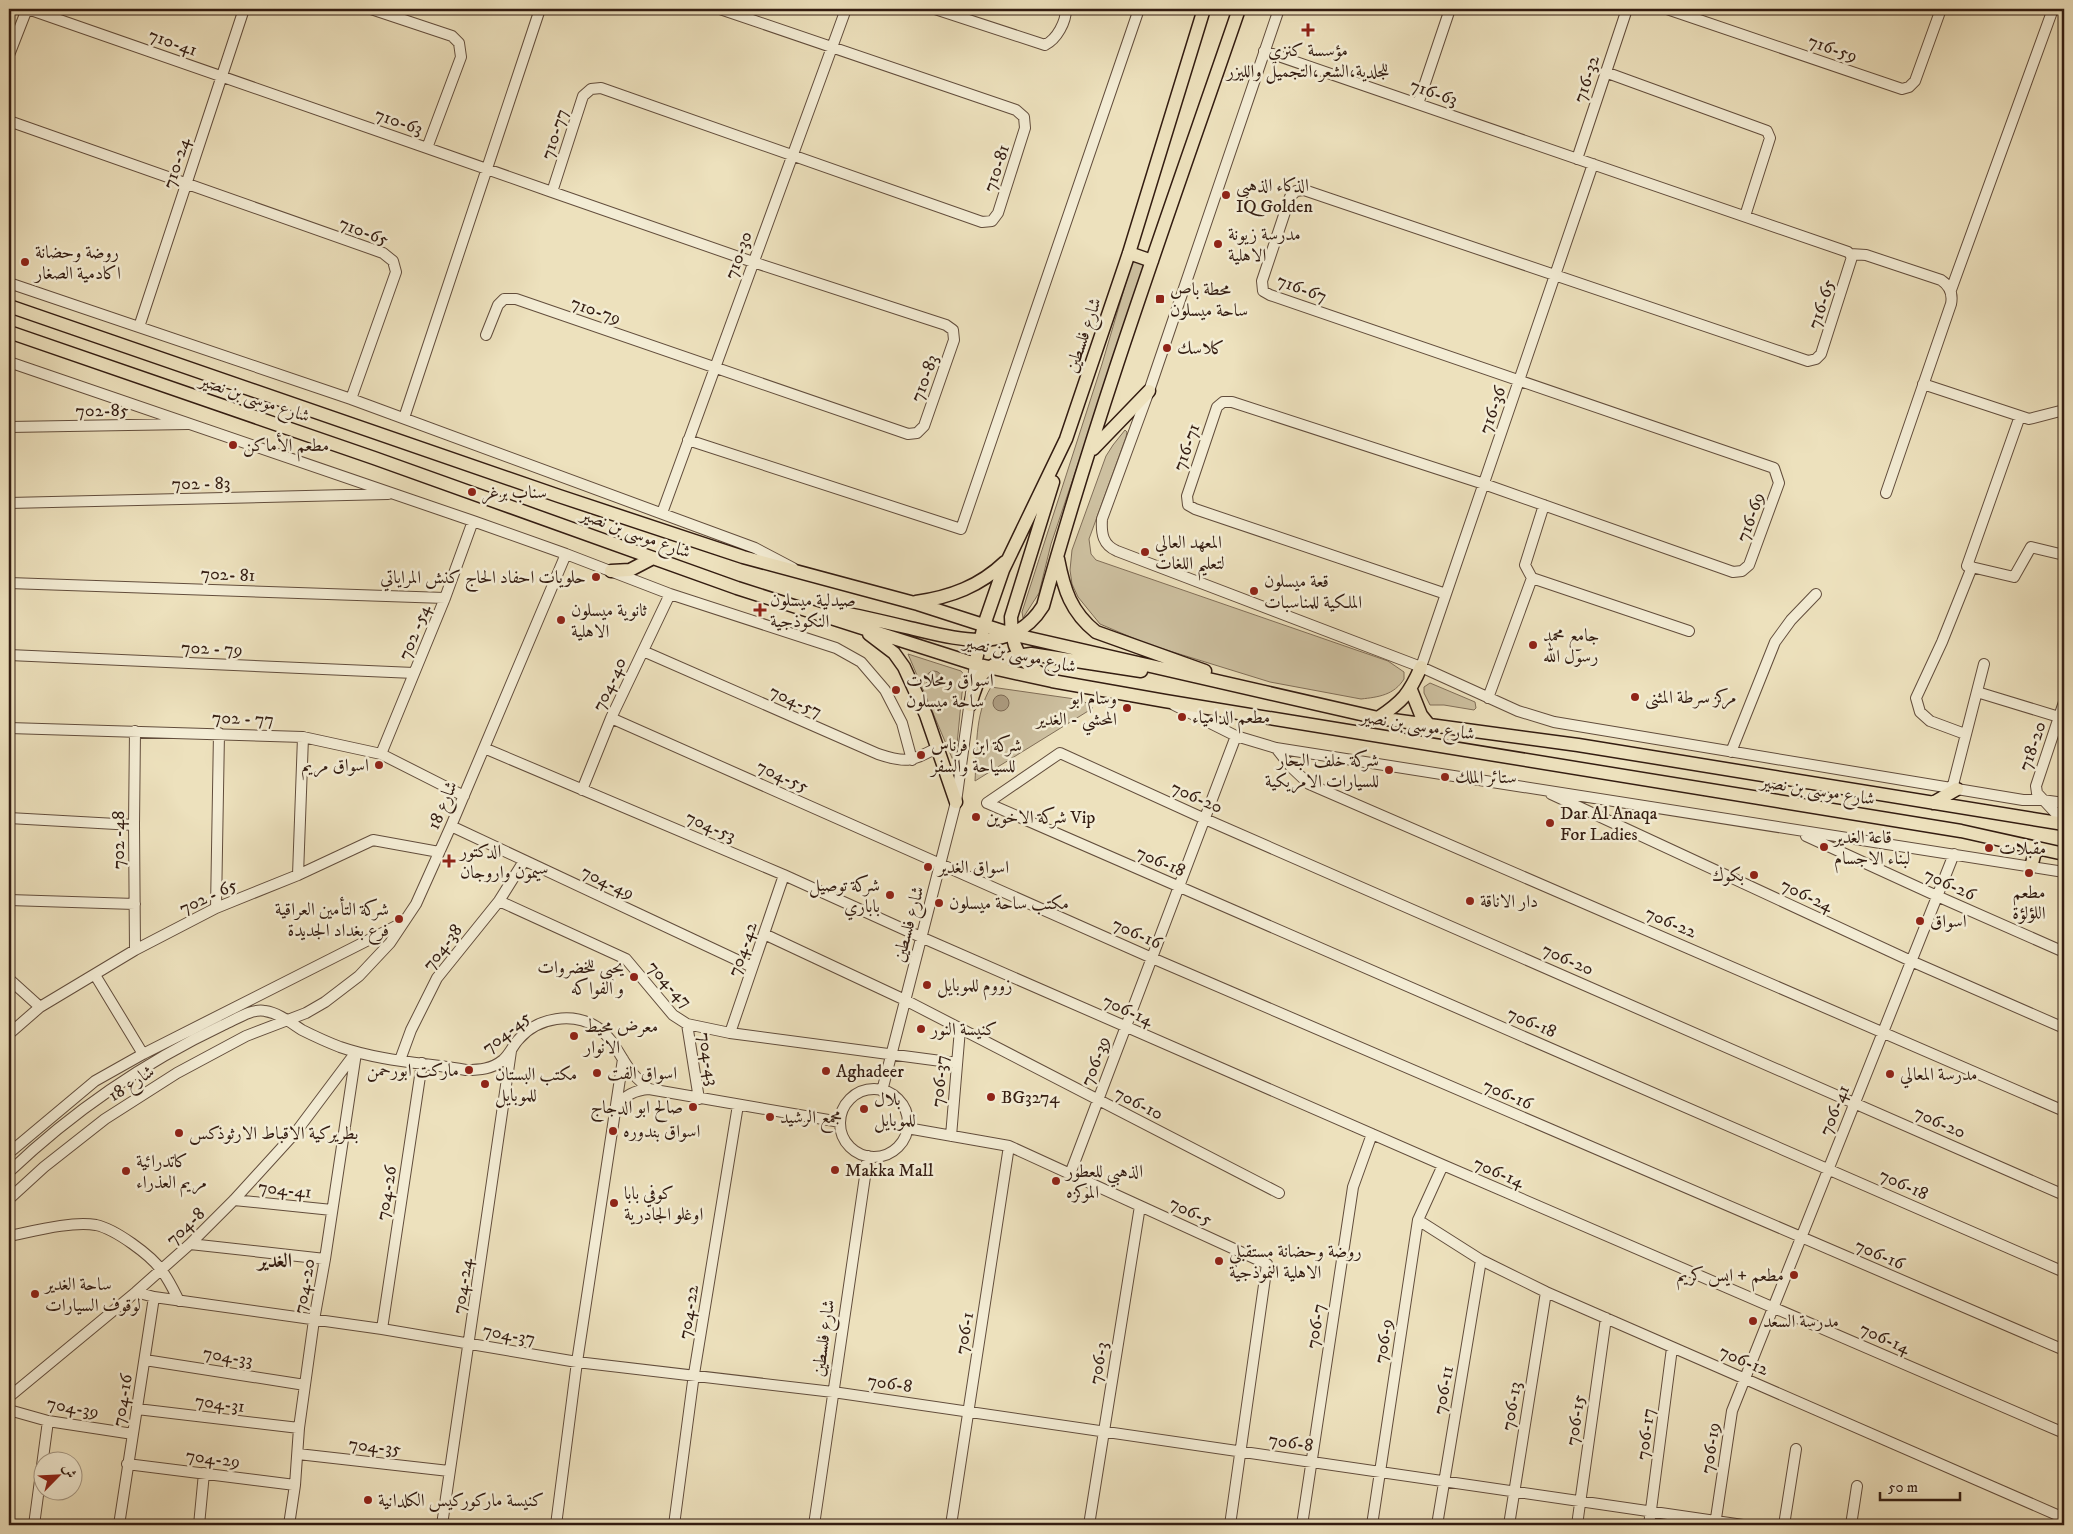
<svg xmlns="http://www.w3.org/2000/svg" width="2073" height="1534" font-family="'IM FELL DW Pica',Amiri,serif">
<rect width="100%" height="100%" fill="#ede1bd"/>
<filter id="stains"><feTurbulence type="fractalNoise" baseFrequency=".004" numOctaves="4"/><feColorMatrix values="0 0 0 0 .2 0 0 0 0 .09 0 0 0 0 .02 0 0 0 .5 -.17"/></filter>
<radialGradient id="worn" r=".72"><stop offset=".6" stop-color="#630" stop-opacity="0"/><stop offset="1" stop-color="#630" stop-opacity=".3"/></radialGradient>
<path fill="#cdc0a0" stroke="#806e58" d="M1133,259L1142,264L1144,268L1051,544L1039,593L1023,618L1022,612L1102,364Z
M1125,430L1127,432L1126,437L1089,539L1091,554L1096,560L1388,661L1404,672V679C1394,695 1379,697 1361,699L1270,682L1147,644L1100,624L1078,597L1072,584L1070,570L1072,550L1106,456L1113,445Z
M908,654L961,671L966,677L962,693L955,765Z
M1430,683L1475,702L1476,708L1474,710L1444,705H1430L1424,693V687Z
M991,687L1082,700L1093,708L975,781C977,750 974,715 991,687Z"/>
<path fill="#ae9e83" stroke="#7d6a55" d="M926 679a8 8 0 1 1 16 0a8 8 0 1 1-16 0Z
M993 703a8 8 0 1 1 16 0a8 8 0 1 1-16 0Z"/>
<g fill="none" stroke-linecap="round" stroke-linejoin="round">
<g stroke="#624d3c" stroke-width="12">
<path id="minor" d="M28,9L427,148L461,57L459,43L452,36L371,9
M935,9L1045,45C1057,39 1066,22 1066,9
M1279,9L1149,391L1102,519C1101,534 1103,545 1117,551L1421,667L1518,711L1554,722L1957,789L2023,800H2042L2064,803
M1667,9L1902,89L1909,87L1915,81L1941,9
M1264,51L1848,252L1852,257L1821,354L1816,359L1808,361L1304,190L1296,191L1290,197L1262,281L1263,291L1270,295L1774,468L1779,483L1749,565L1742,571L1733,572L1484,484L1232,402H1223L1217,407L1187,496L1188,505L1195,509L1446,594
M9,55L27,9
M1605,72L1767,131L1770,138L1745,216
M1418,104L1450,9
M9,121L383,253L393,261L396,272L351,399
M427,148L552,192
M1577,159L1627,9
M1850,254L1866,255L1941,280C1950,286 1953,294 1951,304L1886,493
M9,283L351,399L755,548L793,568
M1951,290L2053,9
M139,327L244,9
M486,335L498,305L504,299H516L908,434L917,433L924,426L954,340L953,330L946,325L753,262L552,192L583,96L591,89L601,88L982,222L992,221L998,213L1025,128L1024,117L1016,110L720,9
M9,362L473,521L566,554L670,594L836,648L861,662L885,690L902,723L912,760
M1923,384L2029,419L2064,410
M2020,416L1967,566L2014,577L2031,547L2064,555
M404,418L540,9
M9,427L188,424
M688,440L961,529L1139,9
M9,503L388,494
M662,513L846,9
M1532,578L1689,631
M9,583L445,598
M643,651L878,754C908,764 911,761 939,747
M9,655L414,673
M1421,667L1593,164
M1977,692L2059,717
M1488,698L1532,578L1525,565L1544,505
M2064,702L2036,786L2037,793L2064,822
M1174,705L1236,736L1276,748L2064,872
M611,718L1152,958L2064,1350
M9,728L303,737L381,754L464,796
M1965,734L1930,721L1920,712L1916,698L1942,642L1972,567
M484,748L784,875L923,938L1443,1165L2064,1433
M1276,748L1291,767L1309,784L2064,1111
M1731,752L1775,642L1791,620L1816,594
M381,754L445,598L473,521
M1952,789L1984,664
M582,790L611,718L670,594
M1551,794L1911,961L2064,1028
M987,803L1060,753L1205,819L2064,1195
M987,803L2064,1272
M9,818L134,825
M451,826L752,967
M1806,836L1937,896L2064,952
M298,875L303,737
M9,900L135,904
M499,901L626,959L673,1015L687,1024L730,1033L956,1063
M216,908L219,733
M764,934L905,1000L1279,1193
M135,950L134,825L135,731
M95,975L143,1054
M9,979L40,1007
M687,1024L699,1099
M730,1033L784,875
M9,1034L40,1007L135,950L216,908L298,875L373,840L439,852
M400,1060L411,1030L437,978L499,901L524,861
M840 1123a34 34 0 1 1 68 0a34 34 0 1 1-68 0Z
M882,1091L956,802L975,664
M616,1107C625,1095 635,1090 649,1089
M907,1128L1009,1146L1267,1264L1230,1525
M951,1136L960,1029
M9,1153L95,1081L143,1054L404,922
M9,1172C71,1113 145,1062 223,1025C235,1020 252,1008 265,1011C279,1013 291,1023 302,1030C314,1036 327,1042 340,1047C380,1061 425,1063 466,1070C480,1070 492,1069 503,1060C510,1054 513,1045 519,1039C538,1017 573,1012 597,1027C613,1038 619,1055 630,1070C635,1077 642,1083 649,1089L840,1122
M1070,1174L1236,736
M9,1199L44,1167L105,1119L177,1073L246,1036L306,1013L325,1002L359,976L390,943L416,904L451,826L566,554
M234,1200L332,1210
M1418,1220L1481,1260L1546,1292L2064,1518
M9,1236C34,1231 71,1221 96,1225C115,1229 151,1255 162,1271C169,1280 174,1291 179,1301
M190,1244L325,1259
M154,1297L382,1329L577,1362L833,1392L1743,1525
M382,1329L422,1063
M145,1360L305,1385
M9,1397L136,1292L190,1244L234,1200L296,1132L356,1052
M137,1409L299,1428
M9,1410L48,1421L133,1434
M298,1454L449,1471
M127,1464L295,1485
M34,1525L48,1421
M119,1525L154,1297L136,1292
M199,1525L204,1473
M289,1525L295,1485L299,1428L314,1320L325,1259L356,1053
M442,1525L511,1051
M556,1525L577,1362L623,1059
M674,1525L694,1374L738,1105
M814,1525L868,1156
M951,1525L1009,1146
M1089,1525L1140,1206
M1302,1525L1353,1187L1372,1134
M1372,1525L1418,1220L1443,1165
M1437,1525L1481,1260
M1509,1525L1546,1292
M1577,1525L1606,1318
M1649,1525L1672,1348
M1715,1525L1732,1411L1954,854
M1784,1525L1796,1449
M1851,1525L1857,1486"/>
</g>
<g stroke="#331c11" stroke-width="15">
<path id="major" d="M1129,253L1152,261
M9,306L559,496L743,557L918,604L1011,634L1378,718L1578,745L2064,824
M9,332L374,458L737,588L975,664L1052,681L1165,701L1961,831L2064,854
M1093,449L1149,391
M1058,559C1064,590 1071,612 1096,632L1205,671
M611,571L630,570L653,558
M916,602C951,597 980,586 1005,562
M834,611C859,616 885,622 910,628C957,639 1012,656 1043,606C1099,404 1171,207 1239,9
M869,634L894,653L904,667L926,715L956,802
M975,664L984,625L1003,570L1066,439L1129,253L1204,9
M1044,676C1018,660 1011,647 1011,617L1053,482
M1411,690L1421,715L1429,725
M970,705C973,695 976,684 981,676C990,662 1015,656 1031,654L1141,671
M1378,718C1403,701 1409,694 1421,667
M1933,803L1957,789
M2031,867L2036,848"/>
</g>
<use href="#minor" stroke="#f3ecd4" stroke-width="10"/>
<use href="#major" stroke="#ede1bd" stroke-width="12"/>
</g>
<g fill="#8f2418" stroke="#f3ecd4" stroke-width="2">
<path d="M1305.5 22.5h5v5h5v5h-5v5h-5v-5h-5v-5h5z"/>
<circle cx="1226" cy="195" r="5"/>
<circle cx="1218" cy="244" r="5"/>
<circle cx="25" cy="262" r="5"/>
<rect x="1155" y="294" width="10" height="10" rx="2.5"/>
<circle cx="1167" cy="348" r="5"/>
<circle cx="233" cy="445" r="5"/>
<circle cx="472" cy="492" r="5"/>
<circle cx="1145" cy="552" r="5"/>
<circle cx="596" cy="577" r="5"/>
<circle cx="1254" cy="591" r="5"/>
<path d="M757.5 602.5h5v5h5v5h-5v5h-5v-5h-5v-5h5z"/>
<circle cx="561" cy="620" r="5"/>
<circle cx="1533" cy="645" r="5"/>
<circle cx="896" cy="690" r="5"/>
<circle cx="1635" cy="697" r="5"/>
<circle cx="1127" cy="708" r="5"/>
<circle cx="1182" cy="717" r="5"/>
<circle cx="921" cy="755" r="5"/>
<circle cx="379" cy="765" r="5"/>
<circle cx="1389" cy="770" r="5"/>
<circle cx="1445" cy="777" r="5"/>
<circle cx="976" cy="817" r="5"/>
<circle cx="1550" cy="823" r="5"/>
<circle cx="1824" cy="847" r="5"/>
<circle cx="1989" cy="848" r="5"/>
<path d="M446.5 853.5h5v5h5v5h-5v5h-5v-5h-5v-5h5z"/>
<circle cx="928" cy="867" r="5"/>
<circle cx="2029" cy="873" r="5"/>
<circle cx="1754" cy="875" r="5"/>
<circle cx="890" cy="895" r="5"/>
<circle cx="1470" cy="901" r="5"/>
<circle cx="939" cy="903" r="5"/>
<circle cx="399" cy="919" r="5"/>
<circle cx="1920" cy="921" r="5"/>
<circle cx="634" cy="977" r="5"/>
<circle cx="927" cy="985" r="5"/>
<circle cx="921" cy="1029" r="5"/>
<circle cx="574" cy="1036" r="5"/>
<circle cx="469" cy="1070" r="5"/>
<circle cx="826" cy="1071" r="5"/>
<circle cx="597" cy="1073" r="5"/>
<circle cx="1890" cy="1074" r="5"/>
<circle cx="485" cy="1084" r="5"/>
<circle cx="991" cy="1097" r="5"/>
<circle cx="693" cy="1107" r="5"/>
<circle cx="864" cy="1109" r="5"/>
<circle cx="770" cy="1117" r="5"/>
<circle cx="613" cy="1131" r="5"/>
<circle cx="179" cy="1133" r="5"/>
<circle cx="835" cy="1170" r="5"/>
<circle cx="126" cy="1171" r="5"/>
<circle cx="1056" cy="1181" r="5"/>
<circle cx="614" cy="1203" r="5"/>
<circle cx="1219" cy="1261" r="5"/>
<circle cx="1794" cy="1275" r="5"/>
<circle cx="35" cy="1294" r="5"/>
<circle cx="1753" cy="1321" r="5"/>
<circle cx="368" cy="1500" r="5"/>
</g>
<g text-anchor="middle" stroke-width="5" stroke-linejoin="round" paint-order="stroke">
<g font-size="18" fill="#331c11" stroke="#f3ecd4">
<text transform="translate(173 42) rotate(19)" y="6">710-41</text>
<text transform="translate(1833 48) rotate(19)" y="6">716-59</text>
<text transform="translate(1586 79) rotate(-72)" y="6">716-32</text>
<text transform="translate(1434 92) rotate(19)" y="6">716-63</text>
<text transform="translate(399 121) rotate(19)" y="6">710-63</text>
<text transform="translate(554 134) rotate(-72)" y="6">710-77</text>
<text transform="translate(176 163) rotate(-72)" y="6">710-24</text>
<text transform="translate(996 168) rotate(-72)" y="6">710-81</text>
<text transform="translate(364 231) rotate(21)" y="6">710-65</text>
<text transform="translate(738 255) rotate(-70)" y="6">710-30</text>
<text transform="translate(1302 288) rotate(20)" y="6">716-67</text>
<text transform="translate(1821 304) rotate(-72)" y="6">716-65</text>
<text transform="translate(596 310) rotate(19)" y="6">710-79</text>
<text transform="translate(1083 335) rotate(-71)" y="6">شارع فلسطين</text>
<text transform="translate(924 378) rotate(-70)" y="6">710-83</text>
<text transform="translate(255 398) rotate(19)" y="6">شارع موسى بن نصير</text>
<text transform="translate(102 410) rotate(-1)" y="6">702-85</text>
<text transform="translate(1492 410) rotate(-71)" y="6">716-36</text>
<text transform="translate(1186 447) rotate(-71)" y="6">716-71</text>
<text transform="translate(201 483) rotate(-1)" y="6">702 - 83</text>
<text transform="translate(1750 517) rotate(-70)" y="6">716-69</text>
<text transform="translate(636 533) rotate(20)" y="6">شارع موسى بن نصير</text>
<text transform="translate(228 574) rotate(2)" y="6">702- 81</text>
<text transform="translate(414 632) rotate(-68)" y="6">702 -54</text>
<text transform="translate(212 648) rotate(2)" y="6">702 - 79</text>
<text transform="translate(1020 654) rotate(13)" y="6">شارع موسى بن نصير</text>
<text transform="translate(609 684) rotate(-65)" y="6">704-40</text>
<text transform="translate(796 701) rotate(24)" y="6">704-57</text>
<text transform="translate(243 718) rotate(2)" y="6">702 - 77</text>
<text transform="translate(1418 725) rotate(9)" y="6">شارع موسى بن نصير</text>
<text transform="translate(2032 746) rotate(-71)" y="6">718-20</text>
<text transform="translate(783 776) rotate(24)" y="6">704-55</text>
<text transform="translate(1818 790) rotate(9)" y="6">شارع موسى بن نصير</text>
<text transform="translate(1197 797) rotate(24)" y="6">706-20</text>
<text transform="translate(442 805) rotate(-67)" y="6">شارع 18</text>
<text transform="translate(711 826) rotate(23)" y="6">704-53</text>
<text transform="translate(118 840) rotate(-90)" y="6">702 -48</text>
<text transform="translate(1161 861) rotate(23)" y="6">706-18</text>
<text transform="translate(608 882) rotate(25)" y="6">704-49</text>
<text transform="translate(1950 884) rotate(24)" y="6">706-26</text>
<text transform="translate(1807 895) rotate(25)" y="6">706-24</text>
<text transform="translate(208 896) rotate(-25)" y="6">702 - 65</text>
<text transform="translate(1671 922) rotate(23)" y="6">706-22</text>
<text transform="translate(908 924) rotate(-75)" y="6">شارع فلسطين</text>
<text transform="translate(1137 933) rotate(24)" y="6">706-16</text>
<text transform="translate(442 947) rotate(-53)" y="6">704-38</text>
<text transform="translate(742 949) rotate(-71)" y="6">704-42</text>
<text transform="translate(1568 959) rotate(24)" y="6">706-20</text>
<text transform="translate(670 984) rotate(47)" y="6">704-47</text>
<text transform="translate(1128 1010) rotate(24)" y="6">706-14</text>
<text transform="translate(1532 1022) rotate(23)" y="6">706-18</text>
<text transform="translate(506 1032) rotate(-39)" y="6">704-45</text>
<text transform="translate(709 1059) rotate(80)" y="6">704-43</text>
<text transform="translate(1095 1061) rotate(-69)" y="6">706-39</text>
<text transform="translate(939 1081) rotate(-85)" y="6">706-37</text>
<text transform="translate(131 1083) rotate(-33)" y="6">شارع 18</text>
<text transform="translate(1508 1094) rotate(23)" y="6">706-16</text>
<text transform="translate(1139 1103) rotate(27)" y="6">706-10</text>
<text transform="translate(1834 1110) rotate(-68)" y="6">706-41</text>
<text transform="translate(1940 1122) rotate(24)" y="6">706-20</text>
<text transform="translate(1499 1172) rotate(23)" y="6">706-14</text>
<text transform="translate(1904 1184) rotate(24)" y="6">706-18</text>
<text transform="translate(285 1189) rotate(6)" y="6">704-41</text>
<text transform="translate(386 1193) rotate(-81)" y="6">704-26</text>
<text transform="translate(1191 1211) rotate(25)" y="6">706-5</text>
<text transform="translate(185 1226) rotate(-44)" y="6">704-8</text>
<text transform="translate(1880 1254) rotate(23)" y="6">706-16</text>
<text transform="translate(304 1286) rotate(-80)" y="6">704-20</text>
<text transform="translate(462 1286) rotate(-82)" y="6">704-24</text>
<text transform="translate(688 1312) rotate(-81)" y="6">704-22</text>
<text transform="translate(1315 1326) rotate(-81)" y="6">706-7</text>
<text transform="translate(964 1333) rotate(-81)" y="6">706-1</text>
<text transform="translate(509 1334) rotate(10)" y="6">704-37</text>
<text transform="translate(823 1338) rotate(-82)" y="6">شارع فلسطين</text>
<text transform="translate(1885 1338) rotate(24)" y="6">706-14</text>
<text transform="translate(1383 1341) rotate(-81)" y="6">706-9</text>
<text transform="translate(228 1356) rotate(9)" y="6">704-33</text>
<text transform="translate(1744 1360) rotate(23)" y="6">706-12</text>
<text transform="translate(1098 1363) rotate(-81)" y="6">706-3</text>
<text transform="translate(890 1383) rotate(8)" y="6">706-8</text>
<text transform="translate(1443 1390) rotate(-80)" y="6">706-11</text>
<text transform="translate(122 1400) rotate(-81)" y="6">704-16</text>
<text transform="translate(220 1403) rotate(7)" y="6">704-31</text>
<text transform="translate(1511 1406) rotate(-81)" y="6">706-13</text>
<text transform="translate(73 1407) rotate(10)" y="6">704-39</text>
<text transform="translate(1575 1420) rotate(-82)" y="6">706-15</text>
<text transform="translate(1645 1434) rotate(-83)" y="6">706-17</text>
<text transform="translate(1291 1442) rotate(8)" y="6">706-8</text>
<text transform="translate(375 1446) rotate(6)" y="6">704-35</text>
<text transform="translate(1710 1448) rotate(-82)" y="6">706-19</text>
<text transform="translate(213 1458) rotate(7)" y="6">704-29</text>
</g>
<g font-size="18" fill="#331c11" stroke="#f3ecd4" text-anchor="start">
<text x="1308" y="56" text-anchor="middle">مؤسسة كنزي<tspan x="1308" dy="21">للجلدية،الشعر،التجميل والليزر</tspan></text>
<text x="1236" y="191">الذكاء الذهبي<tspan x="1236" dy="21">IQ Golden</tspan></text>
<text x="1228" y="240">مدرسة زيونة<tspan x="1228" dy="21">الاهلية</tspan></text>
<text x="35" y="258">روضة وحضانة<tspan x="35" dy="21">اكادمية الصغار</tspan></text>
<text x="1170" y="295">محطة باص<tspan x="1170" dy="21">ساحة ميسلون</tspan></text>
<text x="1177" y="354">كلاسك</text>
<text x="243" y="451">مطعم الأماكن</text>
<text x="482" y="498">سناب برغر</text>
<text x="1155" y="548">المعهد العالي<tspan x="1155" dy="21">لتعليم اللغات</tspan></text>
<text x="586" y="583" text-anchor="end">حلويات احفاد الحاج كنش المراياتي</text>
<text x="1264" y="587">قعة ميسلون<tspan x="1264" dy="21">الملكية للمناسبات</tspan></text>
<text x="770" y="606">صيدلية ميسلون<tspan x="770" dy="21">النكوذجية</tspan></text>
<text x="571" y="616">ثانوية ميسلون<tspan x="571" dy="21">الاهلية</tspan></text>
<text x="1543" y="641">جامع محمد<tspan x="1543" dy="21">رسول الله</tspan></text>
<text x="906" y="686">اسواق ومحلات<tspan x="906" dy="21">ساحة ميسلون</tspan></text>
<text x="1645" y="703">مركز سرطة المثنى</text>
<text x="1117" y="704" text-anchor="end">وسام ابو<tspan x="1117" dy="21">المحشي - الغدير</tspan></text>
<text x="1192" y="723">مطعم الدامياء</text>
<text x="931" y="751">شركة ابن فرناس<tspan x="931" dy="21">للسياحة والسفر</tspan></text>
<text x="1379" y="766" text-anchor="end">شركة خلف البحار<tspan x="1379" dy="21">للسيارات الامريكية</tspan></text>
<text x="369" y="771" text-anchor="end">اسواق مريم</text>
<text x="1455" y="783">ستائر الملك</text>
<text x="1560" y="819">Dar Al Anaqa<tspan x="1560" dy="21">For Ladies</tspan></text>
<text x="986" y="823">شركة الاخوين Vip</text>
<text x="1834" y="843">قاعة الغدير<tspan x="1834" dy="21">لبناء الاجسام</tspan></text>
<text x="1999" y="854">مقبلات</text>
<text x="460" y="857">الدكتور<tspan x="460" dy="21">سيمون واروجان</tspan></text>
<text x="938" y="873">اسواق الغدير</text>
<text x="1744" y="881" text-anchor="end">بكوك</text>
<text x="880" y="891" text-anchor="end">شركة توصيل<tspan x="880" dy="21">باباري</tspan></text>
<text x="2029" y="898" text-anchor="middle">مطعم<tspan x="2029" dy="21">اللؤلؤة</tspan></text>
<text x="1480" y="907">دار الاناقة</text>
<text x="949" y="909">مكتب ساحة ميسلون</text>
<text x="389" y="915" text-anchor="end">شركة التأمين العراقية<tspan x="389" dy="21">فرع بغداد الجديدة</tspan></text>
<text x="1930" y="927">اسواق</text>
<text x="624" y="973" text-anchor="end">يحيى للخضروات<tspan x="624" dy="21">و الفواكه</tspan></text>
<text x="937" y="991">زووم للموبايل</text>
<text x="584" y="1032">معرض محيط<tspan x="584" dy="21">الانوار</tspan></text>
<text x="931" y="1035">كنيسة النور</text>
<text x="459" y="1076" text-anchor="end">ماركت ابورحمن</text>
<text x="836" y="1077">Aghadeer</text>
<text x="607" y="1079">اسواق الفت</text>
<text x="495" y="1080">مكتب البستان<tspan x="495" dy="21">للموبايل</tspan></text>
<text x="1900" y="1080">مدرسة المعالي</text>
<text x="1001" y="1103">BG3274</text>
<text x="874" y="1105">بلال<tspan x="874" dy="21">للموبايل</tspan></text>
<text x="683" y="1113" text-anchor="end">صالح ابو الدجاج</text>
<text x="780" y="1123">مجمع الرشيد</text>
<text x="623" y="1137">اسواق بندوره</text>
<text x="189" y="1139">بطريركية الاقباط الارثوذكس</text>
<text x="136" y="1167">كاتدرائية<tspan x="136" dy="21">مريم العذراء</tspan></text>
<text x="845" y="1176">Makka Mall</text>
<text x="1066" y="1177">الذهبي للعطور<tspan x="1066" dy="21">الموكزه</tspan></text>
<text x="624" y="1199">كوفي بابا<tspan x="624" dy="21">اوغلو الجادرية</tspan></text>
<text x="1229" y="1257">روضة وحضانة مستقبلي<tspan x="1229" dy="21">الاهلية النموذجية</tspan></text>
<text x="1784" y="1281" text-anchor="end">مطعم + ايس كريم</text>
<text x="45" y="1290">ساحة الغدير<tspan x="45" dy="21">لوقوف السيارات</tspan></text>
<text x="1763" y="1327">مدرسة السعد</text>
<text x="378" y="1506">كنيسة ماركوركيس الكلدانية</text>
</g>
<g font-size="20" font-weight="bold" fill="#331c11" stroke="#f3ecd4">
<text x="275" y="1267">الغدير</text>
</g>
</g>
<rect width="2073" height="1534" fill="none" stroke="#ede1bd" stroke-width="30"/>
<rect x="10" y="10" width="2053" height="1514" fill="none" stroke="#331c11" stroke-width="2.5"/>
<rect x="15" y="15" width="2043" height="1504" fill="none" stroke="#331c11"/>
<g transform="translate(58 1476) rotate(66)"><circle r="24" fill="#f3ecd4" stroke="#a69986"/>
<path d="M0-4L9 19L0 12L-9 19Z" fill="#8f2418"/>
<text y="-8" font-size="14" font-weight="bold" text-anchor="middle" fill="#331c11">ش</text>
</g>
<path d="M1880 1492v8h80v-8" fill="none" stroke="#331c11" stroke-width="2.5"/>
<text x="1888" y="1492" font-size="15" fill="#331c11" stroke="#f3ecd4" stroke-width="4" paint-order="stroke">50 m</text>
<rect width="100%" height="100%" filter="url(#stains)"/>
<rect width="100%" height="100%" fill="url(#worn)"/>
</svg>
